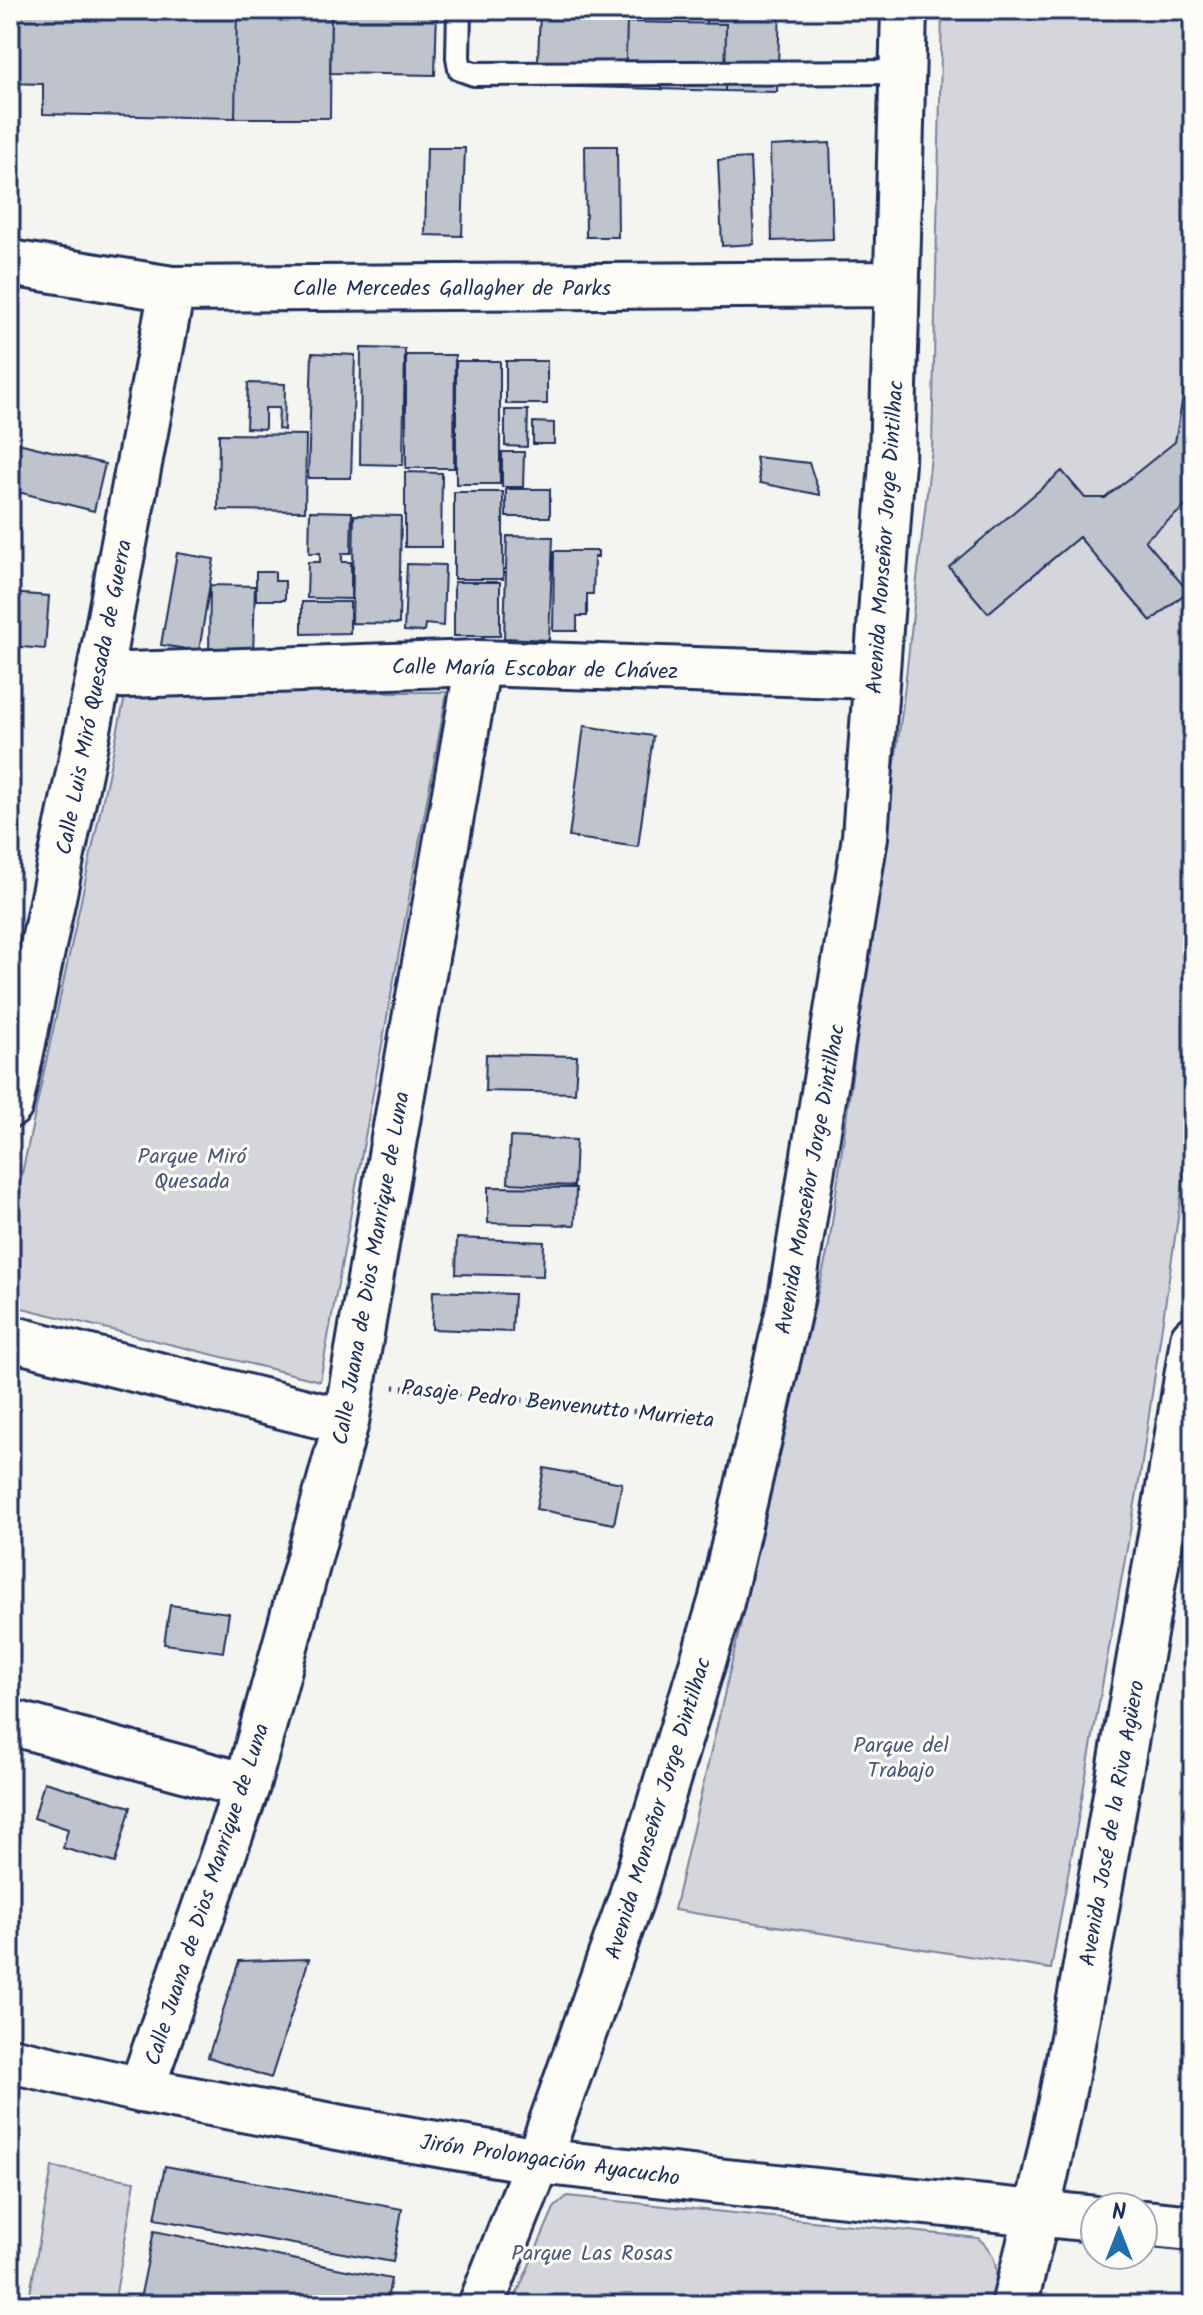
<svg xmlns="http://www.w3.org/2000/svg" width="1203" height="2315" font-family="Kalam,sans-serif">
<rect width="100%" height="100%" fill="#f4f4f1"/>
<filter id="ink" filterUnits="userSpaceOnUse"><feTurbulence type="fractalNoise" baseFrequency=".0125" numOctaves="2"/><feDisplacementMap in="SourceGraphic" scale="16" xChannelSelector="R" yChannelSelector="G"/><feConvolveMatrix kernelMatrix="1 2 1 2 8 2 1 2 1" color-interpolation-filters="sRGB"/></filter>
<g filter="url(#ink)">
<path fill="#d4d6db" stroke="#78829c" stroke-width="2" d="M942,10H1193V1115L1140,1476L1051,1969L674,1910L829,1245L902,711L932,448Z
M126,692H447L320,1381L10,1305V1229Z
M52,2167L135,2181L114,2305H28Z
M567,2196L978,2238C1002,2258 998,2278 990,2305H512L554,2208Z"/>
<path fill="#bfc3cc" stroke="#1b2f5e" stroke-width="2" d="M10,10H237L235,118L43,114V84L10,83Z
M237,10H331L330,118H235Z
M331,10H437L435,75L330,73Z
M540,10H644V22H627L625,88L537,86Z
M706,10H780L777,92L725,91L726,24H706Z
M627,22L726,24L725,91L625,88Z
M830,143L833,239L772,241L770,146Z
M585,146H617L618,237H586Z
M427,148H465L462,236L425,235Z
M750,158L754,244L722,246L718,160Z
M361,348L405,349L403,465L360,464Z
M312,353L355,355L351,478H308Z
M406,355H455L454,468H406Z
M456,361H500V484H456Z
M506,361H547V404H506Z
M1189,363L1193,364V500L1145,540L1188,591L1151,621L1079,537L988,613L949,567L1062,471L1085,498H1105L1175,442Z
M248,383L285,384L284,430L278,429L279,408H265V429L246,428Z
M505,410H528L527,447L505,446Z
M533,422L554,423V444H533Z
M219,434L306,435L305,511L218,510Z
M18,443L105,464L94,511L10,490V476Z
M502,452H524L523,487H502Z
M756,457L809,463L820,495L760,483Z
M405,472L442,473L441,547H405Z
M506,489H550V517H506Z
M454,492H503V579H454Z
M310,511L352,512L351,553H342V562H351V599L307,598L308,562H320V553H309Z
M354,515L401,516L399,624L352,623Z
M507,536L553,537L549,640L504,638Z
M554,551H598V557H594L593,594H587V616H577V631H553Z
M177,553L214,559L199,651L161,645Z
M407,564L445,565L443,626L425,624L424,632L404,631Z
M256,572H275V581H285V600H256Z
M454,582H500V636H454Z
M210,585L255,586L253,655L209,653Z
M10,593L49,596L45,649L10,646Z
M302,602H350V633L302,634Z
M584,726L653,736L638,847L569,837Z
M486,1054L577,1056L575,1093L485,1091Z
M510,1137L576,1140L574,1186L508,1183Z
M488,1187L576,1188L575,1225L488,1223Z
M457,1238L544,1242L543,1276L456,1274Z
M433,1291L514,1294L512,1332L432,1329Z
M544,1468L622,1483L614,1524L536,1509Z
M170,1605L229,1613L223,1652L164,1644Z
M44,1782L131,1807L115,1863L63,1848L68,1829L34,1818Z
M309,1959L271,2078L208,2057L239,1961Z
M165,2166L402,2209L393,2262L155,2219Z
M154,2231L391,2279L386,2305H170L140,2299Z"/>
<g fill="none" stroke-linecap="round" stroke-linejoin="round">
<g stroke="#1b2f5e" stroke-width="28">
<path id="lane" d="M459,10L458,57L460,69L474,74L902,72"/>
</g>
<g stroke="#1b2f5e" stroke-width="50">
<path id="street" d="M10,263L172,289L896,284
M99,676L478,663L876,676
M10,1105L99,676L172,289
M10,1338L346,1422
M10,1722L247,1786
M141,2090L247,1786L346,1422L393,1144L478,663
M481,2305L538,2161L631,1899L721,1602L790,1305L865,837L892,462L904,10
M1014,2305C1056,2149 1082,1989 1110,1829C1138,1666 1168,1503 1193,1339"/>
</g>
<g stroke="#1b2f5e" stroke-width="50">
<path id="secondary" d="M10,2060L141,2090L348,2129L538,2161L736,2183L1095,2219
M1143,2223L1193,2228"/>
</g>
<path stroke="#1b2f5e" stroke-width="5" stroke-dasharray="2 6" stroke-linecap="butt" d="M394,1387L719,1420"/>
<use href="#lane" stroke="#fdfcf7" stroke-width="22"/>
<use href="#street" stroke="#fdfcf7" stroke-width="44"/>
<use href="#secondary" stroke="#fdfcf7" stroke-width="44"/>
</g>
</g>
<g text-anchor="middle" stroke-width="6" stroke-linejoin="round" paint-order="stroke">
<g font-size="22" fill="#1b2f5e" stroke="#fdfcf7">
<text x="452" y="295">Calle Mercedes Gallagher de Parks</text>
<text transform="translate(884 537) rotate(-86)" y="8">Avenida Monseñor Jorge Dintilhac</text>
<text transform="translate(535 668) rotate(1)" y="8">Calle María Escobar de Chávez</text>
<text transform="translate(93 697) rotate(-79)" y="8">Calle Luis Miró Quesada de Guerra</text>
<text transform="translate(809 1179) rotate(-80)" y="8">Avenida Monseñor Jorge Dintilhac</text>
<text transform="translate(370 1268) rotate(-80)" y="8">Calle Juana de Dios Manrique de Luna</text>
<text transform="translate(558 1403) rotate(6)" y="8">Pasaje Pedro Benvenutto Murrieta</text>
<text transform="translate(657 1808) rotate(-73)" y="8">Avenida Monseñor Jorge Dintilhac</text>
<text transform="translate(1111 1823) rotate(-80)" y="8">Avenida José de la Riva Agüero</text>
<text transform="translate(206 1894) rotate(-72)" y="8">Calle Juana de Dios Manrique de Luna</text>
<text transform="translate(550 2159) rotate(8)" y="8">Jirón Prolongación Ayacucho</text>
</g>
<g font-size="22" fill="#49597d" stroke="#fdfcf7">
<text x="192" y="1163">Parque Miró<tspan x="192" dy="25">Quesada</tspan></text>
<text x="901" y="1752">Parque del<tspan x="901" dy="25">Trabajo</tspan></text>
<text x="592" y="2260">Parque Las Rosas</text>
</g>
</g>
<rect width="1203" height="2315" fill="none" stroke="#fdfcf7" stroke-width="40"/>
<rect x="20" y="20" width="1163" height="2275" fill="none" stroke="#1b2f5e" stroke-width="3" filter="url(#ink)"/>
<g transform="translate(1119 2231)"><circle r="38" fill="#fdfcf7" stroke="#a3aaba" stroke-width="2"/>
<path d="M0-6L14 30L0 20L-14 30Z" fill="#1f6fb2"/>
<text y="-12" font-size="22" font-weight="bold" text-anchor="middle" fill="#1b2f5e">N</text>
</g>
</svg>
